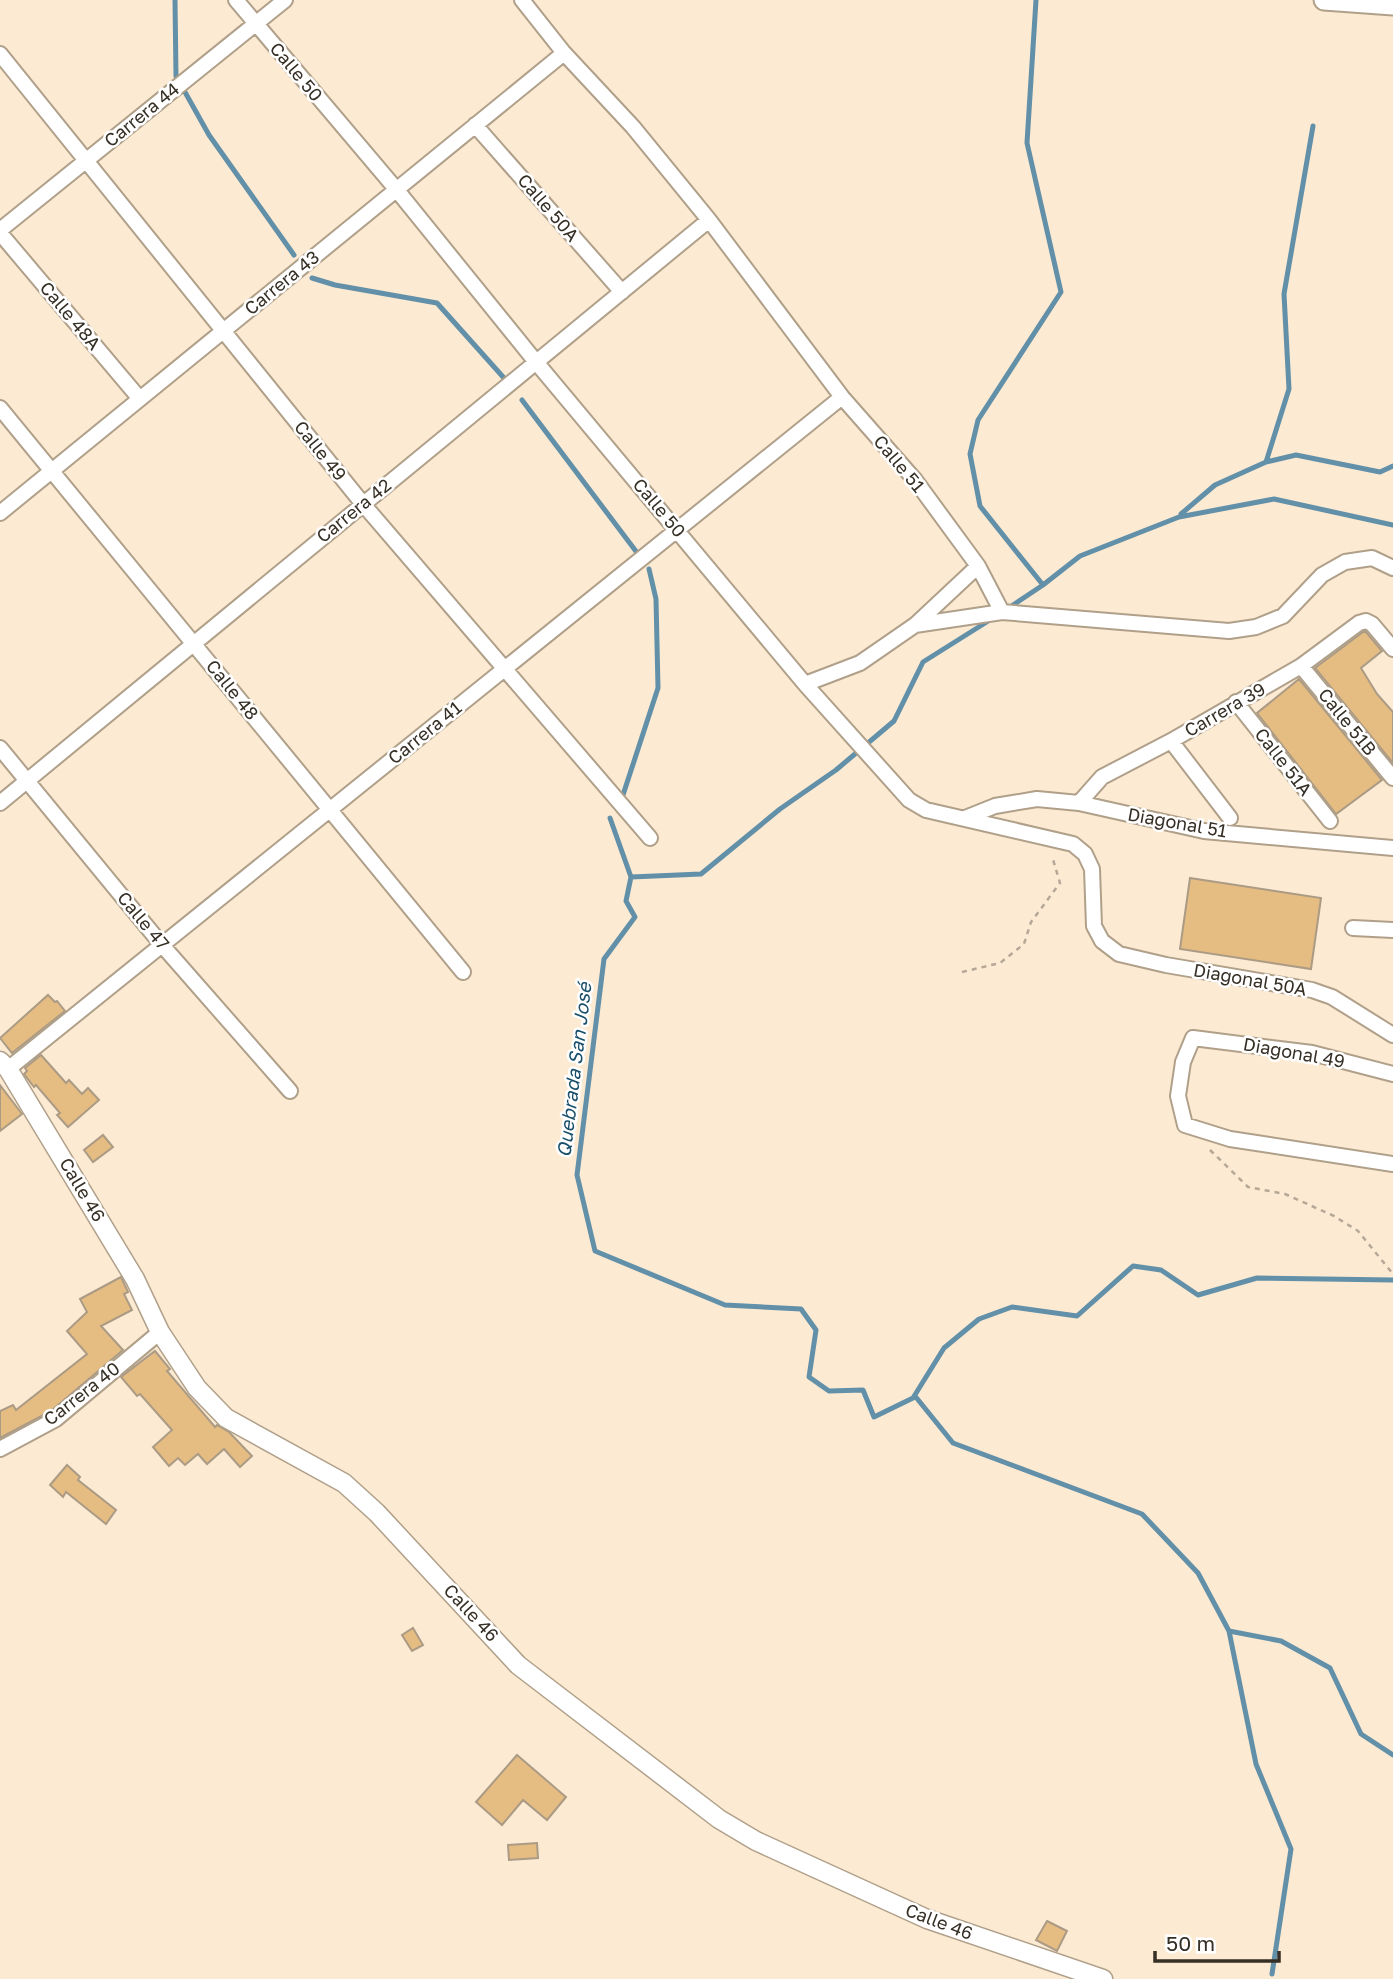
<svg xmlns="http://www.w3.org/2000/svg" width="1393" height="1979" font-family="'Golos Text',sans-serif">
<rect width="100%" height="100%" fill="#fcead3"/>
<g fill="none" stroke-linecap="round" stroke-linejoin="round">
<path stroke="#6290a8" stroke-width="5" d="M175,0L176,76L209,135L294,255
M1036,0L1027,143L1061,292L978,420L970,454L980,506L1043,585
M312,278L335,285L437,303L504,378
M522,400L638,554
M1266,462L1289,389L1284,294L1313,126
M1181,514L1215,485L1266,462L1296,455L1380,472L1393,466
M1007,609L1043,585L1080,556L1179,517L1274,499L1393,525
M621,801L658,688L656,599L649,569
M610,818L631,877L626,901L635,917L604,959L577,1175L595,1251L725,1305L801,1309L816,1330L809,1377L829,1391L863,1390L874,1417L913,1398L944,1348L979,1319L1012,1307L1077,1316L1133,1266L1161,1270L1198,1295L1257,1278L1393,1280
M631,877L701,874L780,809L836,770L894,721L923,662L993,618
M915,1396L953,1443L1142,1514L1198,1573L1229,1631L1256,1764L1291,1849L1272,1974
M1229,1631L1281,1641L1330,1668L1361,1734L1393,1755"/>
</g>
<path fill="#e5bc82" stroke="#ab9b85" stroke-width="2" d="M1363,632H1366L1382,651L1361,668L1377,694L1393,712V763L1315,668Z
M1299,679L1382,780L1336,814L1257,713Z
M1190,878L1321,898L1311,969L1180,949Z
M48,995L55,1002L57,1001L65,1011L12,1053L0,1038Z
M41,1055L66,1083L69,1080L82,1094L88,1088L99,1100L68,1127L57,1115L60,1113L36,1085L34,1087L24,1074L27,1071L25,1068Z
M0,1085L22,1114L0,1131Z
M103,1135L113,1147L93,1162L84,1150Z
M121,1277L128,1292L124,1294L132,1310L101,1326L123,1350L51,1411L0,1438V1411L13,1405L16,1410L87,1354L67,1331L87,1312L80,1299Z
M155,1351L170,1369L167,1371L215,1427L217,1425L229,1432L252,1456L240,1467L224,1449L207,1464L198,1454L185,1465L178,1458L169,1466L153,1447L172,1430L140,1394L137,1396L121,1377Z
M67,1465L80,1477L78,1480L116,1510L106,1524L66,1492L63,1497L50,1485Z
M413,1628L423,1645L412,1651L402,1635Z
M517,1755L566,1797L547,1820L523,1800L502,1825L476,1802Z
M537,1843L538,1858L509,1860L508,1845Z
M1047,1921L1067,1931L1057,1951L1036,1940Z"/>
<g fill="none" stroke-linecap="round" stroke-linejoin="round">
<g stroke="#b0a08a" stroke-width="18">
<path id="minor" d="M236,0L396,189L536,362L805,684L909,800L926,810L1073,844L1085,854L1092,869L1094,926L1102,941L1119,954L1166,965L1312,990L1332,997L1393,1035
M522,0L564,53L633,127L709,220L842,397L915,480L978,566L1002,612
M0,54L363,504L650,838
M475,125L622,292
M0,230L285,0
M0,233L140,399
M0,408L463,972
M0,513L564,53
M915,625L1002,612L1229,631L1256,627L1283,616L1322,575L1345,562L1372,558L1393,568
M1301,666L1393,778
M805,684L860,663L915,625L978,566
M1236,702L1330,821
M1171,741L1230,818
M0,748L162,945L290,1091
M0,803L709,220
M1079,803L1102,777L1171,741L1301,666L1359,623L1366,621L1372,624L1393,649
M965,818L995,806L1037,799L1079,803L1204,831L1393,848
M1353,928L1393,930
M8,1069L842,397
M1393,1074L1312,1053L1193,1038L1183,1062L1178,1096L1185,1125L1230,1139L1393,1164
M0,1449L56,1419L160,1332"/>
</g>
<g stroke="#b0a08a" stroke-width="21">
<path id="tertiary" d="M0,1061L8,1069L135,1279L160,1332L197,1388L226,1418L344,1483L377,1513L518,1665L719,1819L756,1841L927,1919L1103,1979"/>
</g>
<g stroke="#b0a08a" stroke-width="23">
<path id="secondary" d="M1324,0L1393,5"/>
</g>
<path stroke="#b6a896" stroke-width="2.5" stroke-dasharray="5 5" stroke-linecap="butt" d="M962,972L1000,963L1024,944L1031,922L1060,883L1052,856
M1210,1150L1248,1187L1285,1194L1334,1216L1358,1231L1393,1274"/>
<use href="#minor" stroke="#fff" stroke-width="14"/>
<use href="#tertiary" stroke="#fff" stroke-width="18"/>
<use href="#secondary" stroke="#fff" stroke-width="19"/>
</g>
<g text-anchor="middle" stroke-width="5" stroke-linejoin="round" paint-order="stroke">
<g font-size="18" fill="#352f25" stroke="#fff">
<text transform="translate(296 72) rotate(50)" y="6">Calle 50</text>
<text transform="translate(142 115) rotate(-39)" y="6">Carrera 44</text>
<text transform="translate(548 208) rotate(49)" y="6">Calle 50A</text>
<text transform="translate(282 283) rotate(-39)" y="6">Carrera 43</text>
<text transform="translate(70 316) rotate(50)" y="6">Calle 48A</text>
<text transform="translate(320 451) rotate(51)" y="6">Calle 49</text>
<text transform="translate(899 464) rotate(50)" y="6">Calle 51</text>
<text transform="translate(659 508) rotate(50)" y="6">Calle 50</text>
<text transform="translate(354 511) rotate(-39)" y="6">Carrera 42</text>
<text transform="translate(232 690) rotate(51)" y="6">Calle 48</text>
<text transform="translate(1225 710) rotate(-30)" y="6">Carrera 39</text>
<text transform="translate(1347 722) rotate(51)" y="6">Calle 51B</text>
<text transform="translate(425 733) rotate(-39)" y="6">Carrera 41</text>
<text transform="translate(1283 762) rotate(52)" y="6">Calle 51A</text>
<text transform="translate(1177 823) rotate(10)" y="6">Diagonal 51</text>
<text transform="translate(143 921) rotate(50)" y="6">Calle 47</text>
<text transform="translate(1250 980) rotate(10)" y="6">Diagonal 50A</text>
<text transform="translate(1294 1053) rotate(10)" y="6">Diagonal 49</text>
<text transform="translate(82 1190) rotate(59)" y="6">Calle 46</text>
<text transform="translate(82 1394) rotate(-38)" y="6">Carrera 40</text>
<text transform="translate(471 1613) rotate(47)" y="6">Calle 46</text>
<text transform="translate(939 1922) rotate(21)" y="6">Calle 46</text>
</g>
<g font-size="19" font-style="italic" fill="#194f6a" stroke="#fff">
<text transform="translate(574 1070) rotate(-83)" y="7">Quebrada San José</text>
</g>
</g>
<path d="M1155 1951v10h124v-10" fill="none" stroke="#352f25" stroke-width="3.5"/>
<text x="1166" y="1951" font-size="21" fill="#352f25" stroke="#ffffff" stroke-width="5" paint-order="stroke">50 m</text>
</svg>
